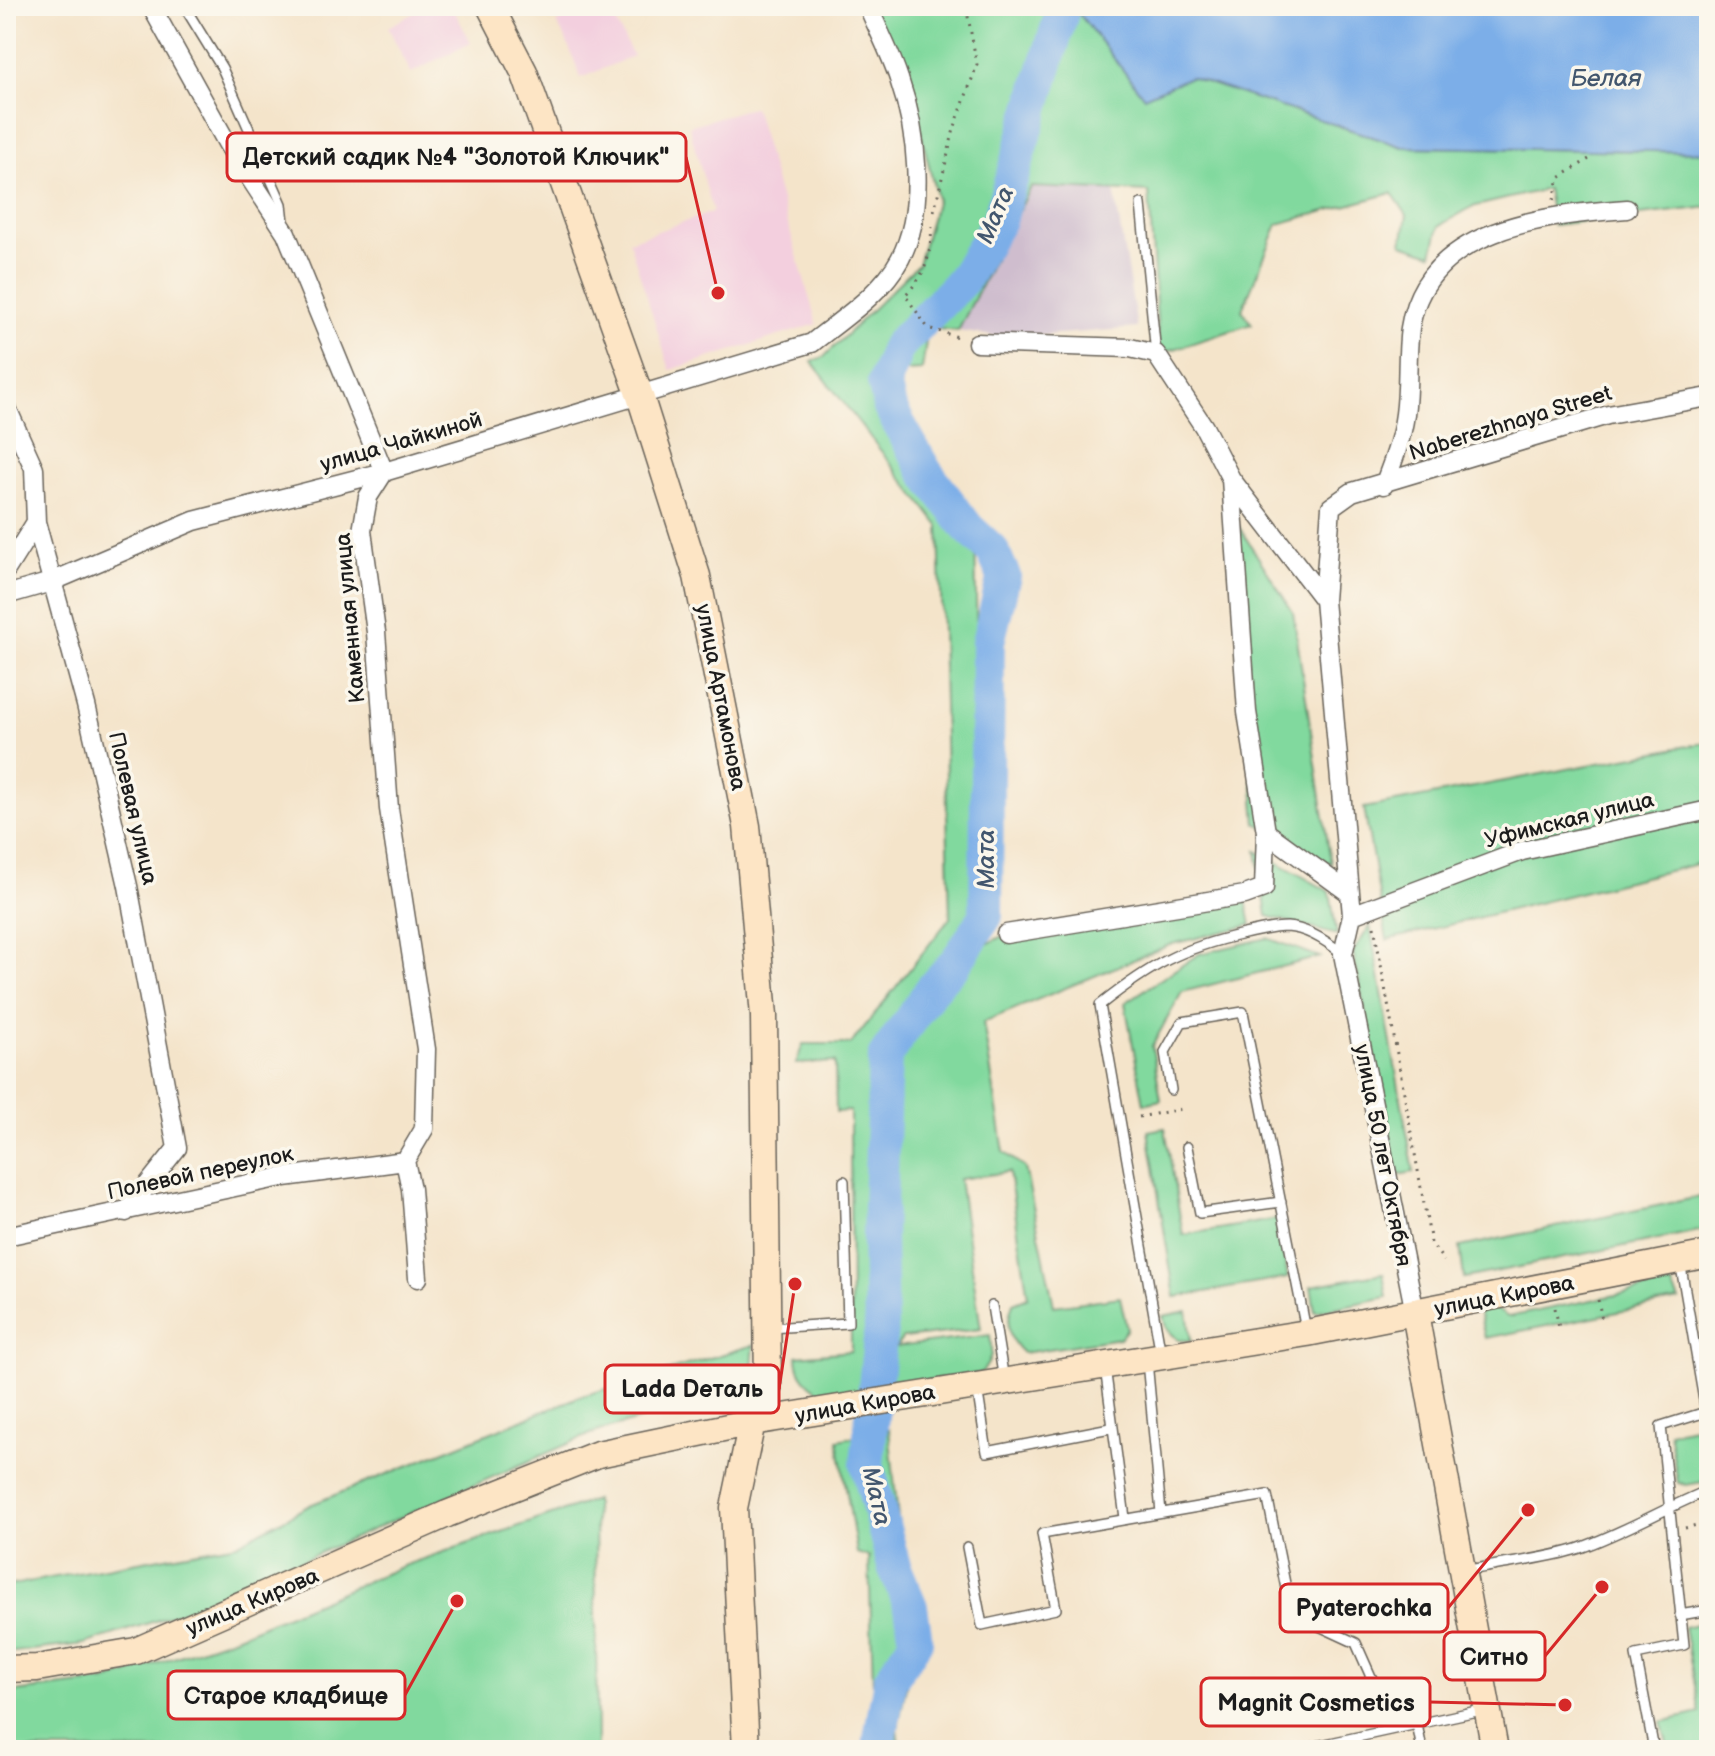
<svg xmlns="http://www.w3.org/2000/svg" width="1715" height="1756" font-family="'Balsamiq Sans',sans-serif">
<rect width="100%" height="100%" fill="#fbf7ec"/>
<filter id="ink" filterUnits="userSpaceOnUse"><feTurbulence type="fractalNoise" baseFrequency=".0125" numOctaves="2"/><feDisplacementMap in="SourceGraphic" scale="16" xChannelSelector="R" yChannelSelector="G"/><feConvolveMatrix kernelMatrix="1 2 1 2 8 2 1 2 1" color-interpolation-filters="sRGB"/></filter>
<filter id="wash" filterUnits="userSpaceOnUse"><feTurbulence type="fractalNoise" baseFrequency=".006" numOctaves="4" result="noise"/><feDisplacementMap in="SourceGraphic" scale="32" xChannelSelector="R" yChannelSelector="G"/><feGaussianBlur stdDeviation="1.8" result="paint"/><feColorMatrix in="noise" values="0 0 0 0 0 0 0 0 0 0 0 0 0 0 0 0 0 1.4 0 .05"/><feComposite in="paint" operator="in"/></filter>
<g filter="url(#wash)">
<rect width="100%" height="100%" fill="#f4e4ca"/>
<path fill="#f3cfde" d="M427,6H452L471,43L411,73L388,27Z
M597,6H608L633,56L581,78L565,37L556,23Z
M754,107L817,324L670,370L629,241L713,212L689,126Z"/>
<path fill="#cfbdce" d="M1031,187L1114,190L1137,328L1006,338L958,331Z"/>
<path fill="#81d99e" stroke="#4e7a5d" stroke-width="2" d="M869,6H1073L1144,96L1190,77L1403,147L1709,152V207L1553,225L1547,189L1472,207L1439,226L1432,254L1402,244L1407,215L1392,193L1278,224L1242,310L1252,324L1159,354L1149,192L1031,187L958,331L928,328L922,370L891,372L893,402L975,525L981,947L1006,934L1245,895L1251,925L1172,944L983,1022L1004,1152L1025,1168L1054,1306L1120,1297L1127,1329L1120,1338L1023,1353C1006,1338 1006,1323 1013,1303L1028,1297L1009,1172L959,1179L981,1329L903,1338L896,1347L990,1335C992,1351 993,1360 981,1373L827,1396C810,1386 797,1377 797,1356L851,1351L850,1111L836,1112L835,1062L796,1064L803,1044H851L950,918L939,526L812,362L824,357L918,264L937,199L908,79Z
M1230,513L1293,612L1331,864L1256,823Z
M1709,742V861L1387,940L1364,808Z
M1257,851L1330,892L1337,935L1267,916Z
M1370,926L1414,1172L1398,1175L1353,952Z
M1267,938L1320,957L1182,992L1152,1046L1161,1100L1144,1104L1125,1003L1199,954Z
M1165,1128L1183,1235L1278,1219L1288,1278L1175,1297L1148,1131Z
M1709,1195V1229L1464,1278L1460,1247Z
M1383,1273L1387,1297L1315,1312L1311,1286Z
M1671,1284L1679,1300L1485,1338L1479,1311L1494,1308L1508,1317Z
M1187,1311L1191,1341L1178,1340L1166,1328L1163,1316Z
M754,1345L750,1388L593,1433L189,1610L84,1644L6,1653V1586L237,1544L310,1505L579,1397Z
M1709,1424V1481L1686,1485L1678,1483L1669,1432Z
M889,1429L912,1655L898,1728L900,1750H875L869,1557L857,1553L838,1440Z
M595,1500L597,1750H6V1693L106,1681L235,1637L403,1566Z
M1709,1621V1750H1669L1661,1722L1700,1713L1684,1627Z"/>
<path fill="#7caee8" stroke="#4c6582" stroke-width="2" d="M1073,6H1709V152L1403,147L1190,77L1144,97Z"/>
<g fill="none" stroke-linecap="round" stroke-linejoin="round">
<path stroke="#7caee8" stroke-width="6" d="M1702,145L1709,162"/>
<path stroke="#7caee8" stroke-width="34" d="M878,1750L890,1680L916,1641L911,1607L894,1566L867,1464L881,1329L879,1238L885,1056L933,987L956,962L986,916L988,642L1004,576L992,550L968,528L926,472L890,408L884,382L898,346L963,280L999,220L1064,6"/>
</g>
</g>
<g filter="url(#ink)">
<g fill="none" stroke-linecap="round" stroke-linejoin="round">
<g stroke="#686259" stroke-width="12">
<path id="lane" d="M184,6L222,68L282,204L284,222
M1141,204L1156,354
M1171,1090L1165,1052L1182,1022L1243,1012L1306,1330
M1187,1147L1200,1213L1281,1202
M1680,1261L1706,1412
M992,1306L1004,1380
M770,1328L848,1323L844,1181
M1161,1355L1100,1005C1151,965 1181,948 1244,934C1258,931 1273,927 1287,927C1307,928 1328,942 1343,954
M1147,1361L1161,1513
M1105,1367L1125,1518
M977,1387L987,1452L1110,1428
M967,1547L982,1625L1056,1609L1042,1534L1267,1495L1291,1613L1356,1643L1380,1697L1402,1727
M1465,1571C1502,1563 1544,1560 1580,1548C1625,1532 1665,1508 1709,1490
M1680,1615L1709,1610
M1417,1724L1422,1750
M1298,1750L1486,1709
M1654,1750L1636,1655L1684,1645L1661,1426L1709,1411"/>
</g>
<g stroke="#686259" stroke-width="21">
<path id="street" d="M151,6L227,143L286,233L384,472L368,497L362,531L376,632L389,809L426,1049L424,1129L405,1161L411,1189L418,1278
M977,343L1130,348L1156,354L1204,427L1231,479L1324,600
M6,406L34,468L36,522L86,705L128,886L177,1148L126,1212
M1231,479L1247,712L1266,832L1348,892
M1384,485C1393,462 1402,438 1405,414C1409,386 1406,357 1410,328C1425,227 1547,215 1627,209
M6,570L36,522
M6,595L51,582L194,521L384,472L812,343C842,319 882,293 900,259C927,208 917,131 899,79C891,54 878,30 868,6
M1352,915L1522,851L1709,810
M1006,934L1245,895L1264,888L1266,832
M6,1236L277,1178L405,1161
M1415,1313L1343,954L1352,915L1324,600L1331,507L1352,492L1608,415L1709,397"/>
</g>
<g stroke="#686259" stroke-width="29">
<path id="secondary" d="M490,6L524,72L640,396L697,576L747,826L764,1016L768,1390L752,1422L734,1508L746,1750
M1415,1313L1495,1750
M6,1669L37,1668L136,1651L447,1514L598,1454L752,1422L1307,1333L1709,1254"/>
</g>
<path stroke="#686259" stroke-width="3" stroke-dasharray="2 6" stroke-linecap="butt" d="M1554,200L1559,178L1589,159
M934,211L954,129L977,65L966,6
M932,226C930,256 927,274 905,295L928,328L961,338
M1374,926L1431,1243L1444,1261
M1139,1117L1182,1109
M1598,1300L1602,1320
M1555,1308L1559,1328
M1685,1528L1709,1522"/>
<use href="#lane" stroke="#fff" stroke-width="9"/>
<use href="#street" stroke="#fff" stroke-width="18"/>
<use href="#secondary" stroke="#fde5c5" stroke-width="26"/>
</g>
</g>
<g text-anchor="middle" stroke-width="7" stroke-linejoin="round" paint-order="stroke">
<g font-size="22" fill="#1c1c1c" stroke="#fbf7ec">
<text transform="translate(1510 422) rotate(-17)" y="8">Naberezhnaya Street</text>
<text transform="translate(401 441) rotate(-16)" y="8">улица Чайкиной</text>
<text transform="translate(349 618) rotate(-95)" y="8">Каменная улица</text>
<text transform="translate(722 697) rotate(79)" y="8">улица Артамонова</text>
<text transform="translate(134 808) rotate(77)" y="8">Полевая улица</text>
<text transform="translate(1569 819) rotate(-14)" y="8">Уфимская улица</text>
<text transform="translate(1384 1155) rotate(79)" y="8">улица 50 лет Октября</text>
<text transform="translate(200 1172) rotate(-12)" y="8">Полевой переулок</text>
<text transform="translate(1504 1295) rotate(-11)" y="8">улица Кирова</text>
<text transform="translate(865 1403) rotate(-10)" y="8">улица Кирова</text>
<text transform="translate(252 1601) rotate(-23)" y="8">улица Кирова</text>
</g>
<g font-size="24" font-style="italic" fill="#42566e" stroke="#fbf7ec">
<text x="1606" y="86">Белая</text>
<text transform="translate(995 215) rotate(-67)" y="8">Мата</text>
<text transform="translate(986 859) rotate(-90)" y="8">Мата</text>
<text transform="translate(877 1496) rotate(77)" y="8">Мата</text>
</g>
</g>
<path fill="none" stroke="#d62828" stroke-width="3" d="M718 293L686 157M795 1284L779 1389M1528 1510L1448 1608M1602 1587L1545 1656M457 1601L405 1695M1565 1705L1430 1702"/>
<g fill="#d62828" stroke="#fbf7ec" stroke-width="3">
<circle cx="718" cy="293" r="8"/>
<circle cx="795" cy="1284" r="8"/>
<circle cx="1528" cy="1510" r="8"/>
<circle cx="1602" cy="1587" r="8"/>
<circle cx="457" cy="1601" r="8"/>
<circle cx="1565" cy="1705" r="8"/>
</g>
<g fill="#fbf7ec" stroke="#d62828" stroke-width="3">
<rect x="227" y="133" width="459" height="48" rx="8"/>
<rect x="605" y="1365" width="174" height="48" rx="8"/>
<rect x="1280" y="1584" width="168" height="48" rx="8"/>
<rect x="1444" y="1632" width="101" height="48" rx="8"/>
<rect x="168" y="1671" width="237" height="48" rx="8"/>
<rect x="1201" y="1678" width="229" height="48" rx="8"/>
</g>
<g font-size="24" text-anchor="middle" font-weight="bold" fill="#1c1c1c">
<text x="456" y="165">Детский садик №4 "Золотой Ключик"</text>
<text x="692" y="1397">Lada Dеталь</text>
<text x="1364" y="1616">Pyaterochka</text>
<text x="1494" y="1665">Ситно</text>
<text x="286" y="1704">Старое кладбище</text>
<text x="1316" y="1711">Magnit Cosmetics</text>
</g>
<rect width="1715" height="1756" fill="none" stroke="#fbf7ec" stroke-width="32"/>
</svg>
